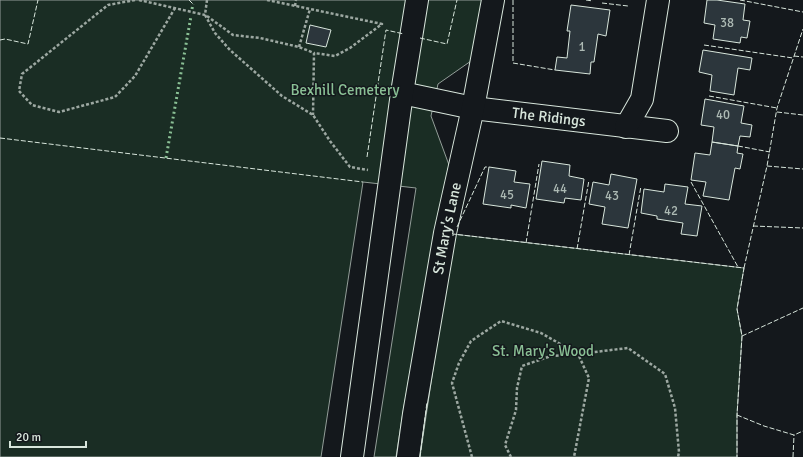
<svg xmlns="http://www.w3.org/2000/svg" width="803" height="457" font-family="Signika,sans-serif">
<rect width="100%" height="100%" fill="#14181c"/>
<path fill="#1a2d24" stroke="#939e99" d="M0,0H482L471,61L438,84L431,116L449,165L435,233L403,412L396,457H374L416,188L363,182L321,457H0Z
M453,234L744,268L737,309L742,336L737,415V457H420Z"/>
<path fill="#2c363c" stroke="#d8e6dc" d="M707,0H717L745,4L743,20L750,21L747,38L741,37L740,43L713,39L715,25L704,23Z
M571,5L610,10L606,36L598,34L594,62H591L590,74L555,70L557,57L567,58L570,31H567Z
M310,25L331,30L326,47L306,43Z
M703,50L752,58L750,70L738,68L734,95L710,91L712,75L699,72Z
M705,99L744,106L741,123L752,125L750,137L740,136L738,146L712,142L714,127L701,125Z
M712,142L738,146L737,153L743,154L740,169L735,168L729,200L703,196L706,182L691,180L695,153L710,155Z
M542,161L570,165L569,176L584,179L581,200L565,198L564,203L536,199Z
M489,167L516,171L514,182L530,184L526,208L511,205V208L483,204Z
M611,174L637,179L628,228L602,224L605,207L589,204L593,182L609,185Z
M665,184L688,187L685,204L702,206L697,236L681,234L683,223L657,219V216L641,213L644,189L664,192Z"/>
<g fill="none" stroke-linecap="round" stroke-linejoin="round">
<g stroke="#d8e6dc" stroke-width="24">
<g id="minor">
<path id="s1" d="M402,93L473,108L667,131"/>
<path d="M626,127L642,99L658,0"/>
<path d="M352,457L402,93L417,0"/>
<path id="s2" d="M408,457L414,414L445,233L473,108L493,0"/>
</g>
</g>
<path stroke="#9da8a2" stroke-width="2.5" stroke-dasharray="3 2" stroke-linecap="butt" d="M135,0L108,5L22,74L19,91L32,105L59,112L115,97L135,76L175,8
M139,0L205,15L207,0
M267,0L382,24L350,48L335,56L314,53
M295,6L296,0
M205,15L215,33L230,50L282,96L313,115L330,141L350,167L368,170
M207,16L233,35L260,38L299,47L314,53L313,115
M299,47L310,9
M472,457L452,383L459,363L471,341L501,321L541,333L578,354L628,348L665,374L675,408L679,452L678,457
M511,457L505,445L516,410L517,388L522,366L551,356L578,354L589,378L574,457"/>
<use href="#minor" stroke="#14181c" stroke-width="22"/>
<path stroke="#8ac095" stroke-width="3" stroke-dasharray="2 3" stroke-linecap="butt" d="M192,9L193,4
M166,158L191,16"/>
<path stroke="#d8e6dc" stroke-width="1" stroke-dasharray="5 2" stroke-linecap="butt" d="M189,0L193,4
M513,0V63L555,70
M586,0L593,1
M740,0L803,12
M602,3L628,6
M420,38L447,44L457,0
M0,40L5,39L28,44L38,0
M704,45L793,58
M794,56L803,57
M709,96L777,108
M777,112L803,115
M0,138L363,182
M738,146L770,152
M367,157L386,30L404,34
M767,166L803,169
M691,182L738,267
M753,226L803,228
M457,227L485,167H489
M453,236V234L744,268L737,309L742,336L737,415V457
M526,243L539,164
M577,249L589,180
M629,255L641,186
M744,268L767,166L777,108L803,29
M742,336L803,308
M737,415L764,426L794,435L803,431
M420,457L427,402
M793,457L794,435"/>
</g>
<g text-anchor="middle" stroke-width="3" stroke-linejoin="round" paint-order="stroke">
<g font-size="13" fill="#adbab4">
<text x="727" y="27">38</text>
<text x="582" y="51">1</text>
<text x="723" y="119">40</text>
<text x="560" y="193">44</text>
<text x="507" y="199">45</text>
<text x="612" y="200">43</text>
<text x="671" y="215">42</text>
</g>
<g font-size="15" fill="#8ac095" stroke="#14181c">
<text x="345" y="95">Bexhill Cemetery</text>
<text x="543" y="356">St. Mary's Wood</text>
</g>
<g font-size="15" fill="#d8e6dc" stroke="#14181c">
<text dy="5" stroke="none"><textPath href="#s1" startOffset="149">The Ridings</textPath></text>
<text dy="5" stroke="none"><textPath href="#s2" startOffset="232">St Mary's Lane</textPath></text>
</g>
</g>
<path d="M10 441v6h76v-6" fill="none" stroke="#d8e6dc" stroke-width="2"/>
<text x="16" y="441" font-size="12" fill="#d8e6dc" stroke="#14181c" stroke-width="3" paint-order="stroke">20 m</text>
</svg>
